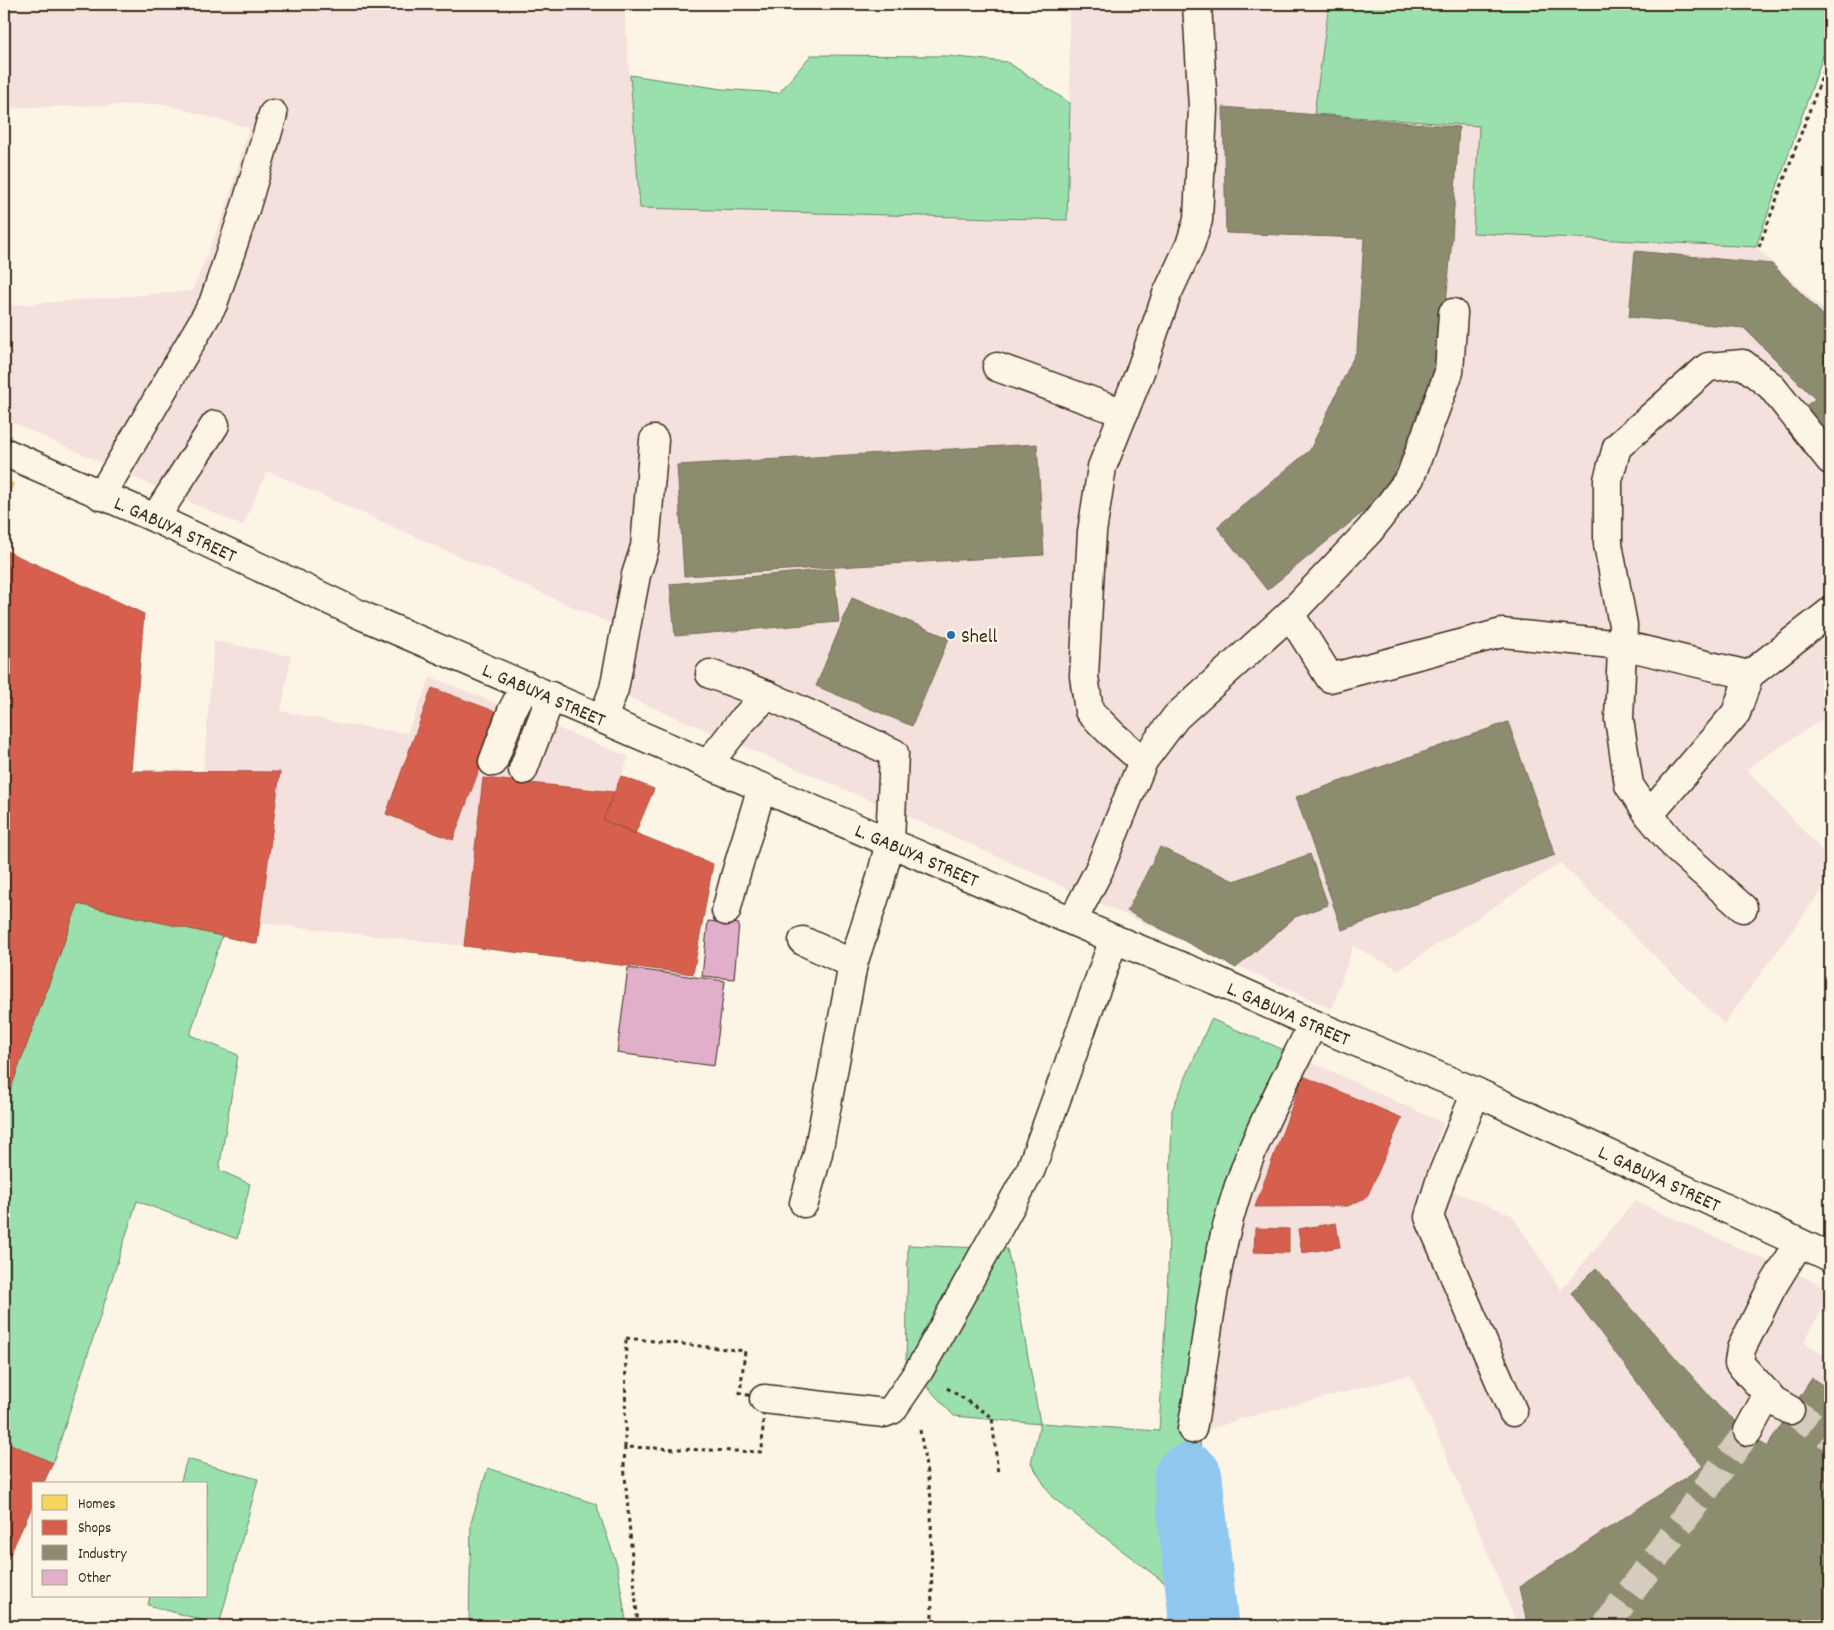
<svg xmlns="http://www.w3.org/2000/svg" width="1834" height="1630" font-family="Dekko,sans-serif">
<rect width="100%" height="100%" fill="#fcf5e5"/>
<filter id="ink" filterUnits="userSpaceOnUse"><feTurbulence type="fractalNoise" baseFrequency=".02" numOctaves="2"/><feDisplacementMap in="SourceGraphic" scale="10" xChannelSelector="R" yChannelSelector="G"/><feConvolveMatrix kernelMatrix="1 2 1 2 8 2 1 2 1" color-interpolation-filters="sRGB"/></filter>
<g filter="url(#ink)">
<path fill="#f4e0dd" d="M67,4H624L640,208L1067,220L1070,103L1069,4H1329L1314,114L1479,126L1473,233L1756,247L1830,316V714L1746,769L1830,859V879L1724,1024L1560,863L1399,970L1353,946L1332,1009L926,824L602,686L625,630L267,471L243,526L4,419V306L192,291L225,211L249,128L164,104L4,108V8L67,7Z
M4,550L98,592L144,614L131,771L203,773L214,641L291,656L281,711L343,724L407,733L431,677L629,757L603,820L713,864L693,974L464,946L260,923L257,944L79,904L4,1107Z
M1296,1055L1443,1123L1424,1180L1512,1215L1561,1290L1635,1201L1830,1289V1294L1804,1342L1830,1360V1626H1517L1503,1589L1454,1472L1410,1375L1244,1418L1199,1433L1240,1212Z"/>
<path fill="#99e0ad" stroke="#6a8566" d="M1329,4H1830V36L1756,247L1473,233L1479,126L1314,114Z
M811,55L946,56L1007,62L1070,103L1067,220L640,208L630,75L722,89L779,93Z
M78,904L222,936L190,1035L238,1055L219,1170L250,1184L237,1239L137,1201L53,1463L4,1441V1107Z
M1211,1019L1296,1055L1240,1212L1199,1433L1217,1594L1191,1603L1052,1497L1031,1463L1040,1424L954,1416L906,1364L908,1245L1007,1249L1013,1274L1040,1423L1159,1431L1168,1271L1172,1110Z
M187,1459L258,1479L219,1625L148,1605L150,1596H206V1484H180Z
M488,1468L596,1504L617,1565L627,1626H469L471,1522Z"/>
<path fill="#f6d55c" stroke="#bea249" d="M4,479L13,484L4,506Z"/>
<path fill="#d6604d" stroke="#a8503f" d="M4,550L98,592L144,614L131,771L280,772L257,944L78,904L4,1107Z
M432,688L500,713L453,840L386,814Z
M621,776L654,789L635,834L603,820Z
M483,778L614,792L603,820L713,864L693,974L464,946Z
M1303,1076L1402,1118L1367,1197L1348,1206L1255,1207Z
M1336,1223L1340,1247L1302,1253L1298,1229Z
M1255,1228L1289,1229V1253L1254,1252Z
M4,1441L53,1463L43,1484H34V1503L4,1567Z"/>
<path fill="#8c8c6e" stroke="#746f56" d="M1223,107L1459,127L1452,239L1441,357L1433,387L1383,496L1267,590L1217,527L1310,450L1357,350L1364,238L1226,233Z
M1635,251L1772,264L1830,322V441L1803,408L1815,399L1744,328L1629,317Z
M1037,444L1044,555L684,576L677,465Z
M834,569L839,622L675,636L670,584Z
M852,598L949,638L912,726L816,686Z
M1508,722L1555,855L1342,930L1296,797Z
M1160,847L1234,881L1310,854L1328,905L1295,917L1236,968L1127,911Z
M1596,1268L1720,1408L1767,1447L1812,1378L1830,1390V1626H1528L1519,1587L1703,1466L1678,1437L1571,1293Z"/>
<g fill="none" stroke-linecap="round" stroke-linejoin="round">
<path stroke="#90c7ef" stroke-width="69" d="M1188,1478L1204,1626"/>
</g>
<path fill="#e2afcb" stroke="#3b2a1e" d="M708,921L739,924L734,979L702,976Z
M628,968L725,981L714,1066L617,1053Z"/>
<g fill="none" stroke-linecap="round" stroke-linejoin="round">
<path stroke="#d5ccbd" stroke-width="28" stroke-dasharray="28 14" stroke-linecap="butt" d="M1790,1410L1830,1436
M1606,1626L1748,1431"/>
<g stroke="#3b2a1e" stroke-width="31">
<g id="minor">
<path d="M997,367L1124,413"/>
<path id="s1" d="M4,452L155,518L363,616L1114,939L1215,980L1313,1024L1476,1092L1830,1257"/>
<path d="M101,496L213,304L246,206L273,114"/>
<path d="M155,518L215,425"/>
<path d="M1290,614L1330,678L1502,633L1622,645L1749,675"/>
<path d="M710,674L767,695L894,753L890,842L880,881L853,964L818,1153L804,1203"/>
<path d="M603,718L614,689L636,575L645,547L654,440"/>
<path d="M1143,761L1113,735L1089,711L1084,676L1092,532L1102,467L1140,372L1167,294L1190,245L1198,220L1203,108L1197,4"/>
<path d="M493,762L512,711L526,685"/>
<path d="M708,764L741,722L767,695"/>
<path d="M523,770L551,696"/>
<path d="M1649,815L1736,713L1749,675L1830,612"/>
<path d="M1743,908L1677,849L1649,815L1629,785L1619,719L1623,625L1608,544V480L1617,447L1708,367L1743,364L1771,386L1830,460"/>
<path d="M726,911L736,873L762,787"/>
<path d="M1073,920L1099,870L1143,761L1176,717L1290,614L1370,530L1410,478L1449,372L1453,313"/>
<path d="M803,941L853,964"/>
<path d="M1476,1092L1441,1178L1429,1217L1513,1412"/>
<path d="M764,1399L884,1413L892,1410L920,1369L1031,1169L1114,939"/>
<path d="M1790,1410L1774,1401L1739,1363L1741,1349L1771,1289L1799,1243"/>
<path d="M1192,1429C1206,1355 1211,1278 1233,1205C1251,1142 1284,1083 1313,1024"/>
<path d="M1748,1431L1768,1394"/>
</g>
</g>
<path stroke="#3b2a1e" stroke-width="3" stroke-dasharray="4 4" stroke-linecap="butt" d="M1759,247L1830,55
M626,1338L745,1351L740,1393L764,1399L762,1452L625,1447Z
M947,1388L992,1417L998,1474
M920,1430L931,1498L932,1626
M625,1447L624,1464L638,1626"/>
<use href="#minor" stroke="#fcf5e5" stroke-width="28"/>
</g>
</g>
<circle fill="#1f6fb2" stroke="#fcf5e5" stroke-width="2" cx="951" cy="635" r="5"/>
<g text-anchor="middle" stroke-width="5" stroke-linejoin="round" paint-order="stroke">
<g font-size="20" fill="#3b2a1e" stroke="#fcf5e5">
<text dy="7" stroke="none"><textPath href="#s1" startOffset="188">L. GABUYA STREET</textPath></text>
<text dy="7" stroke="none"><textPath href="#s1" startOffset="592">L. GABUYA STREET</textPath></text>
<text dy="7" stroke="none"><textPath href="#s1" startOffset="998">L. GABUYA STREET</textPath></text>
<text dy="7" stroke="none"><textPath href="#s1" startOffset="1402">L. GABUYA STREET</textPath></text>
<text dy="7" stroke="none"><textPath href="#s1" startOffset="1808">L. GABUYA STREET</textPath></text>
</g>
<g font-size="20" fill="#3b2a1e" stroke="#fcf5e5" text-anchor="start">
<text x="961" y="642">Shell</text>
</g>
</g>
<rect width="1834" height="1630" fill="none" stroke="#fcf5e5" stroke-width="20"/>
<rect x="10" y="10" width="1814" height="1610" fill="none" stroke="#3b2a1e" stroke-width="2" filter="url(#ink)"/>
<rect x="32" y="1482" width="175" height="115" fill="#fcf5e5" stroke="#afa495"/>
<rect x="42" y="1495" width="25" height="15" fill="#f6d55c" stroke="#afa495"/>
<text x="78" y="1508" font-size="15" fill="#3b2a1e">Homes</text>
<rect x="42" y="1520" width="25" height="15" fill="#d6604d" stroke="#afa495"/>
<text x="78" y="1532" font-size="15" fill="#3b2a1e">Shops</text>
<rect x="42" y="1545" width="25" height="15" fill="#8c8c6e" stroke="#afa495"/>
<text x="78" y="1558" font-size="15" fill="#3b2a1e">Industry</text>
<rect x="42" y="1570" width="25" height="15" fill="#e2afcb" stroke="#afa495"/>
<text x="78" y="1582" font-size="15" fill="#3b2a1e">Other</text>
</svg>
